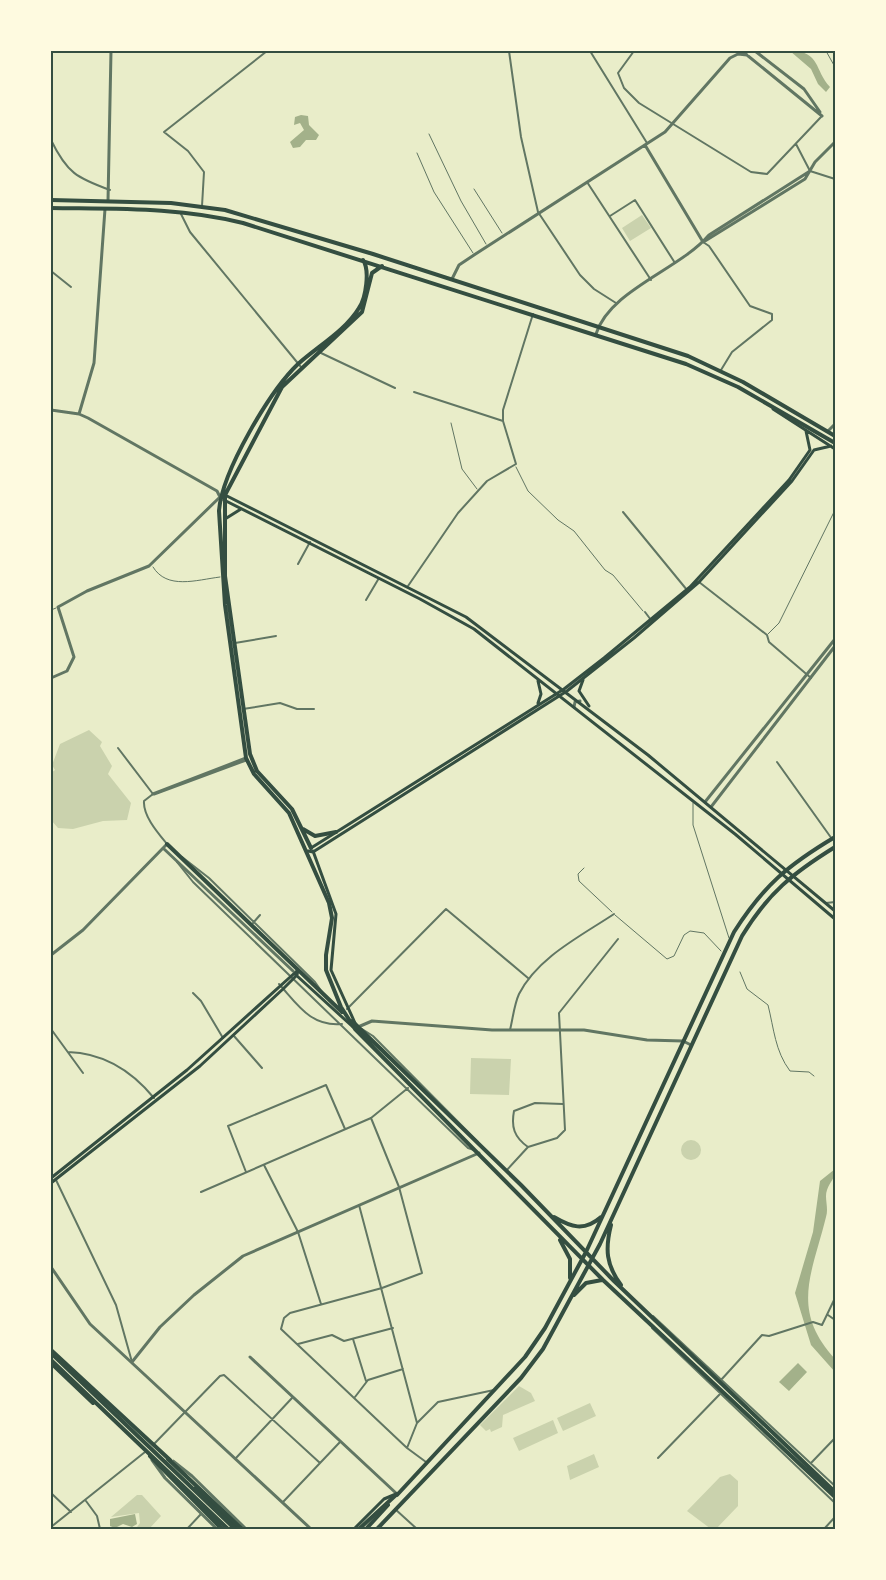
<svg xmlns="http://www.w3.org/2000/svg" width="886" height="1580" font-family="Jost,sans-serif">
<rect width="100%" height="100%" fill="#e9edc9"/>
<path fill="#cad2ad" d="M642,215L651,228L630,241L622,228Z
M89,730L102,742L100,746L112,766L108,774L131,803L127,820L103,821L73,829L58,828L51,820V773L55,770L52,765L60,744Z
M471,1058L511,1059L509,1095L470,1094Z
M681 1150a10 10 0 1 1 20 0a10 10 0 1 1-20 0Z
M519,1386L531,1393L535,1401L503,1415L502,1427L491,1432L490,1429L486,1431L480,1425Z
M590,1403L596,1416L563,1431L557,1418Z
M553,1420L558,1433L519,1451L513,1438Z
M594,1454L599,1467L570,1480L567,1466Z
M730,1474L738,1481V1506L716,1529H711L687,1511L720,1477Z
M137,1495H142L161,1516L149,1529H113L137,1527L140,1523L139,1513L111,1517Z"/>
<path fill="#a3b18a" d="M790,51C821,51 814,70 830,87L826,92L818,84L811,69Z
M301,115L308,116L309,125L319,135L316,140H306L300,147L293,148L290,142L304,130L300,123L294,125L295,117Z
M835,1169C835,1180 830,1181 827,1190C824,1198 829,1208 826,1217C812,1274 790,1310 835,1359V1372L811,1345L795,1293L813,1232L820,1181Z
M798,1363L807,1372L789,1391L779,1382Z
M135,1514L137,1524L132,1527L123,1524L115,1528L110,1526V1519Z"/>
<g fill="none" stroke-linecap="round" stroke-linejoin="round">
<path stroke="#617663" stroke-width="1" d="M826,51L835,67
M429,134L461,201L486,244
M417,153L434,192L473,253
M474,189L502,233
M451,423L462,469L477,489
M516,467L528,491L558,520L574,531L605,570L613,575L643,611
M153,567C167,590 196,580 220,577
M51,610L56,608
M768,634L779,623L835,510
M693,803V825L729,938
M584,868L578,874L579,881L612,912
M615,915L667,959L674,956L684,935L690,931L704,933L721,951
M740,972L747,989L768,1005C774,1029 775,1051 790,1071L809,1072L814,1076"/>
<path stroke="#617663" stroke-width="2" d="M509,51L521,137L538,212L580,275L594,289L616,303
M590,51L647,143
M634,51L618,73L624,88L639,103L751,172L767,174L821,117
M51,140C67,173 77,178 110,190
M796,144L810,171L835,179
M587,182L651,280
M202,206L204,172L188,151L164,132L267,51
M181,214L190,232L301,367
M610,216L635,200L675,263
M703,242L709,246L750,306L772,314V320L732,352L721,370
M51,271L71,287
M321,353L395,388
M414,392L503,421
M623,512L687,590
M298,564L310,542
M699,582L767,635L769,642L811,678
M408,586L458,513L487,481L516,464L503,421V410L533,314
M366,600L379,578
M645,612L651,620
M235,643L276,636
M243,709L280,703L297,709H314
M118,748L153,794L144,801C143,816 158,833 167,844
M777,762L832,839
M182,857L209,878L315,982L322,992
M177,862L193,882L468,1148L474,1150
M826,903L835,902
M253,923L260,915
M279,984C298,1005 311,1027 342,1024
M193,993L201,1001L223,1038
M347,1009L446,909L528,978
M51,1029L83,1073
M362,1029L373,1036L478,1142
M510,1030C513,1018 514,1005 519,994C538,957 581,936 614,914
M234,1036L262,1068
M68,1052C104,1053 131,1070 154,1098
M371,1118L399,1187L422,1273L382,1288L290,1313L284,1318L281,1329L407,1448L426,1462
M528,1147L557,1138L565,1130L559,1013L618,939
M264,1165L298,1232L321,1304
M506,1171L528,1147C514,1137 511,1127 514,1111L535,1103L563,1104
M246,1172L228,1126L326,1085L345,1129
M56,1180L116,1305L132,1362
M201,1192L371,1118L408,1088
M359,1205L417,1423
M828,1315L835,1320
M653,1316L835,1486
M652,1328L835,1503
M353,1339L366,1381
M298,1344L332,1335L344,1341L393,1328
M721,1380L762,1335L769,1336L813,1322L822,1325L835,1298
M355,1397L368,1380L403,1369
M153,1445L220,1376L224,1375L320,1463
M407,1448L417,1423L438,1402L494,1390
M236,1458L292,1398
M658,1458L720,1394
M811,1463L835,1438
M51,1493L71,1512
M86,1501L97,1516L100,1529
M283,1502L340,1442
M395,1509L417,1529
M51,1527L145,1452
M187,1529L201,1514
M824,1529L835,1517"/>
<path stroke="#617663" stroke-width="3" d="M742,51L822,116
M755,51L804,89L820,112
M645,145L703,242
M108,201L111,51
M705,241L805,179L815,162L835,142
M452,279L459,265L474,255L665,132L730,58L738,54L747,55
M596,334C610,290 679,270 709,235L810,171
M51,410L79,414L88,418L217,491L220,497L149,566L87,591L58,607L74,657L67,671L51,678
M79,414L94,363L105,209
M828,431L835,424
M574,707L575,702L580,701
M153,794L246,758
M154,794L246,760
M705,802L835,639
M711,807L835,646
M163,848L293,971
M51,955L83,930L167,844
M358,1027L372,1021L492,1030H584L647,1040L683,1041L691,1045
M51,1267L90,1324L311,1529
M250,1357L397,1494
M132,1362L160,1327L194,1295L243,1256L479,1153
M152,1460L165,1478L217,1529
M173,1461L192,1476L246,1529"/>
<path stroke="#344e41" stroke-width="3" d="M773,409L835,449
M225,495L466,617L648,755L835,911
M224,500L420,599L474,629L735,834L835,919
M225,519L241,509
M583,680L579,691L589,706
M538,703L541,694L538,681
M311,848L564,689L604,658L690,587L789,480L810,450L806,431
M308,851L313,852L567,691L634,638L699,582L792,481L814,450L831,446
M313,851L336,914L331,970L355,1023
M296,975L353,1027
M51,1178L187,1070L298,970L297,975L283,989L200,1066L51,1183
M354,1529L384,1499L396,1494"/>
<path stroke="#344e41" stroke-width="4" d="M51,200L171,203L225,210L373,254L688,356L743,382L835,436
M51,208C116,209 180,207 243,223L686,364L738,387L835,443
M363,260C370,270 366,298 359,308C345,331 318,346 298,364C270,391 222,471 219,511L225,605L246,758L254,774L289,813L329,903L332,918L326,955V970L341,1007L355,1029L603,1280L835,1497
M303,829L315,836L336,832
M167,844L342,1012
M311,848L292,809L257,771L250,754L225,576V495L282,387L362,312L372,273L382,266
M352,1021L521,1185L614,1281L835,1492
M554,1217C571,1227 584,1232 601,1217
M611,1225C605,1249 606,1265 621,1285
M560,1240L570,1259V1278
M574,1295L586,1283L602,1280
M51,1350L170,1460
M51,1363L93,1403
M196,1488L238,1529
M397,1495L525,1357L545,1328L586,1252L734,932C764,885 788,865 835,837
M366,1529L388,1505
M377,1529L521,1378L543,1349L600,1244L742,936C768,893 793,873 835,847"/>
<path stroke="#344e41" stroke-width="4" d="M51,1353L235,1529
M51,1360L228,1529
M150,1456L222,1529
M168,1459L242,1529
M359,1529L397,1494"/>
</g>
<rect width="886" height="1580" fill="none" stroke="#fefae0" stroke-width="105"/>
<rect x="52" y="52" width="782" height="1476" fill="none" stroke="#344e41" stroke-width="2"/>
</svg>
